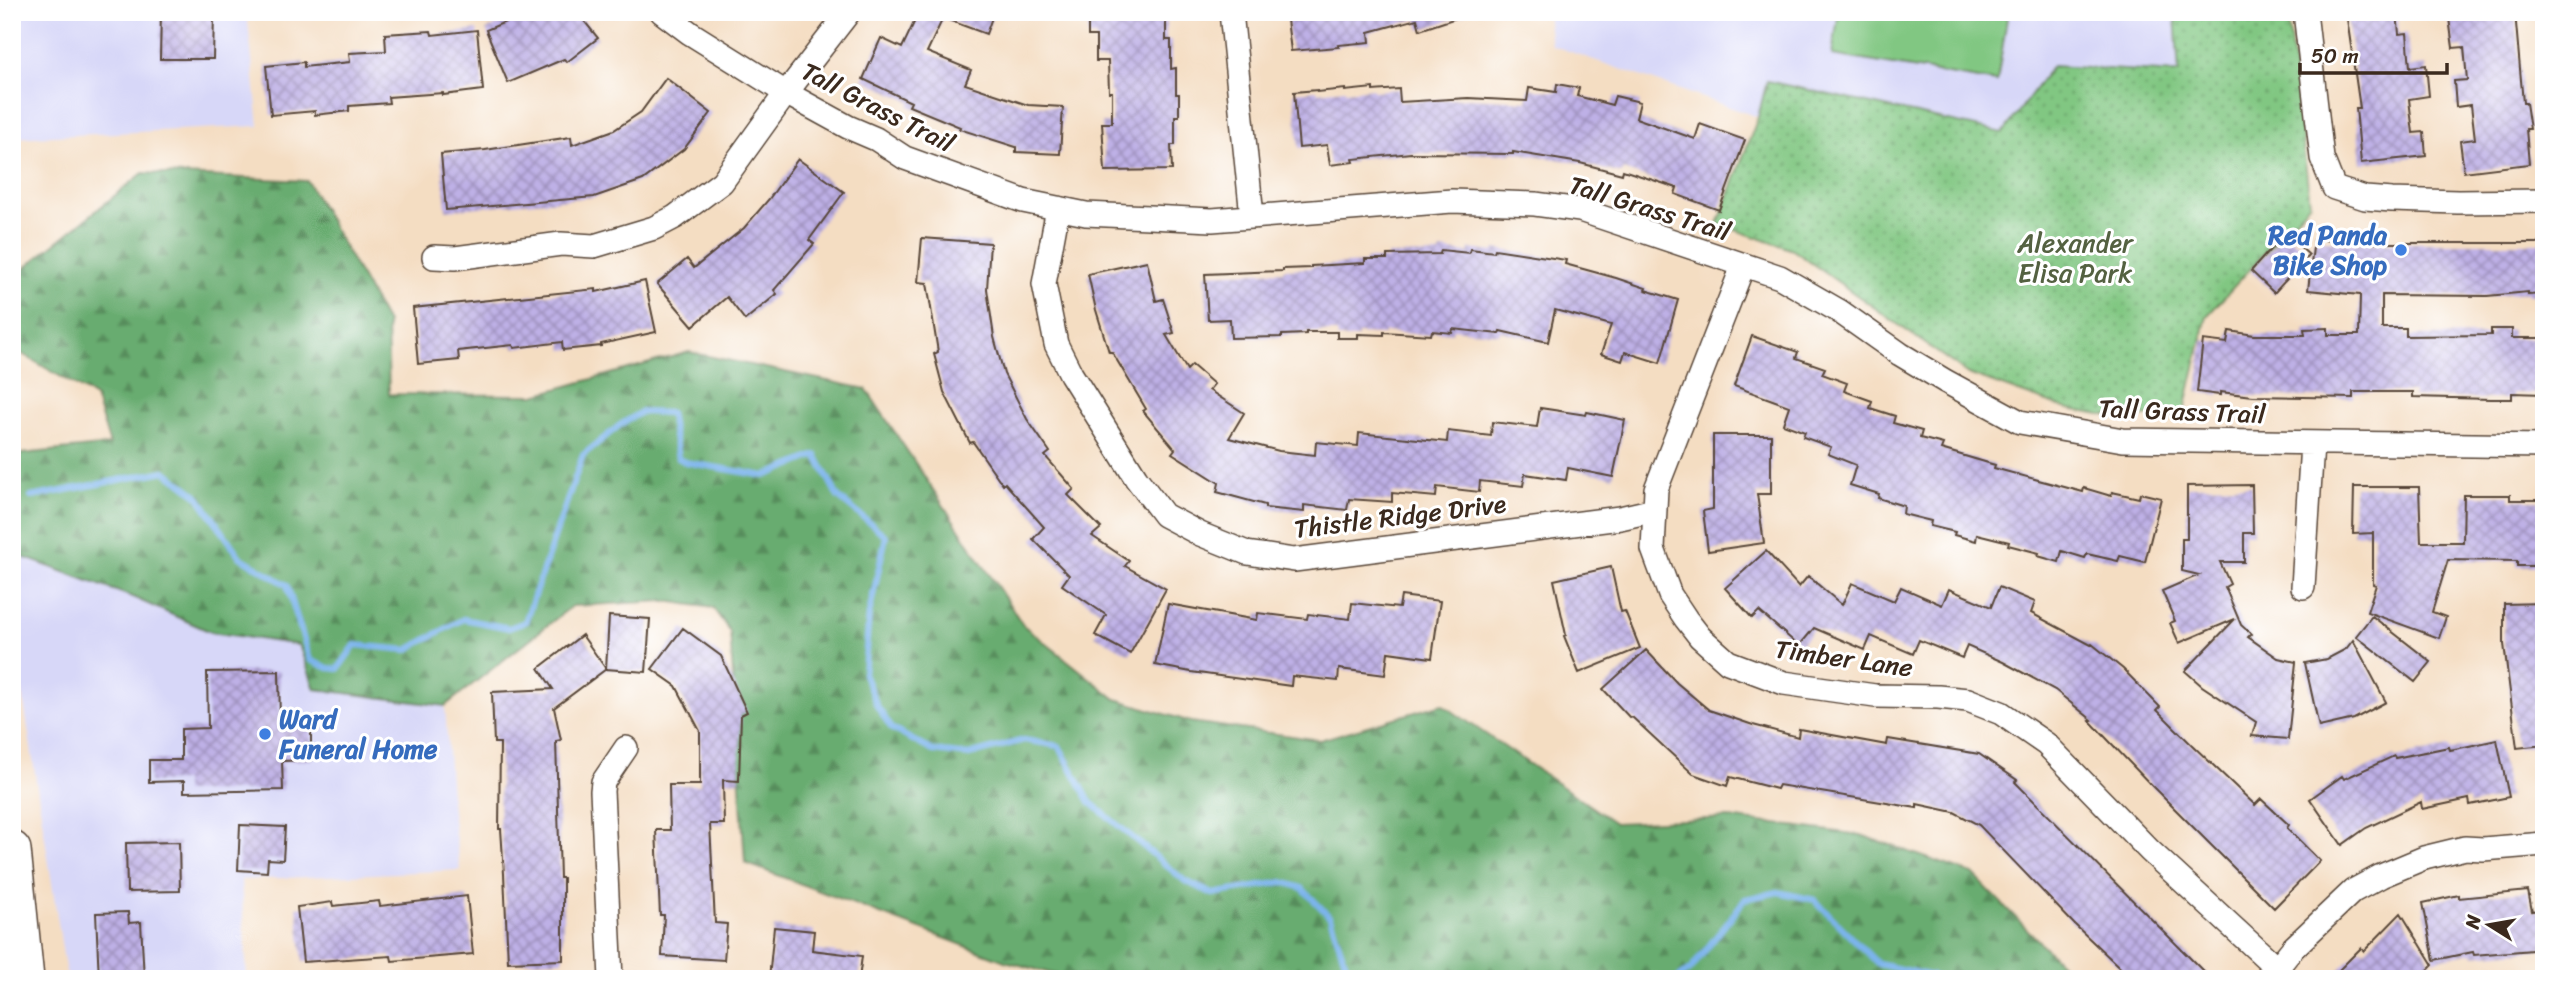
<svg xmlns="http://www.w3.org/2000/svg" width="2556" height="991" font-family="Sriracha,sans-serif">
<defs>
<pattern id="grass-dots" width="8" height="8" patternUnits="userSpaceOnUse" patternTransform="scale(1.75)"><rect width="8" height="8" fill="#81c782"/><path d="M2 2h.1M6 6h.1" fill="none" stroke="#6ba26a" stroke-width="1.8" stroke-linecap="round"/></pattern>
<pattern id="forest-firs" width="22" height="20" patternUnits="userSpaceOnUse" patternTransform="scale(1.75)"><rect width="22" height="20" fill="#68ac70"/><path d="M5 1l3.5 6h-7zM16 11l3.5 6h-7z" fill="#578c5b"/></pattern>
<pattern id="building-cross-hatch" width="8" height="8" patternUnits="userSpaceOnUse" patternTransform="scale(1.75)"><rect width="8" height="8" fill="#beb0e6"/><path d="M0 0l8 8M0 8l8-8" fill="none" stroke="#9c8fba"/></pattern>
</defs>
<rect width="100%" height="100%" fill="#fff"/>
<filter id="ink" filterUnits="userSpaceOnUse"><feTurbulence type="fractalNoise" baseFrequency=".0143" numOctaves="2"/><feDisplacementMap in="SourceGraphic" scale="14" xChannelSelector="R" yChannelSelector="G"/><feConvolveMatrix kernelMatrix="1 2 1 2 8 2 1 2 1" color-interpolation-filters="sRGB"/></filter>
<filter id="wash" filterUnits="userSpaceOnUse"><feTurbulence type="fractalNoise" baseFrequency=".00686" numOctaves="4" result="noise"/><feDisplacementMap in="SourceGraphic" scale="28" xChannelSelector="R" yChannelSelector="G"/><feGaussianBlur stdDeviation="1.57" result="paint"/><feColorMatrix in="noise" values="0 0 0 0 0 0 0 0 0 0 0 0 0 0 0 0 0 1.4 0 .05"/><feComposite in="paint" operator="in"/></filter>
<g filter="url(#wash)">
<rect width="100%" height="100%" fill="#f4ddc2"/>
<path fill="#d7d7f8" d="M12,12H247L259,126L12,138Z
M1547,12H2175L2179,73L2052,66L2003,133L1767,81L1758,117L1551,45Z
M12,553L130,596L211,632L300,645L315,689L445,706L452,812L460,870L241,880L247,979H69L68,974H66L12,625Z"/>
<path fill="url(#grass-dots)" stroke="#5e7850" stroke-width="2" d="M2217,12H2287L2310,203L2207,316L2183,418L2100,415L2064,408L1968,374L1793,250L1718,224L1758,117L1767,81L2003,133L2052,66L2179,73L2175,16Z"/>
<path fill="url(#forest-firs)" stroke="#526b47" stroke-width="2" d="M143,173L307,181L387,323L389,394L535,395L689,352L866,389L1023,625L1116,699L1191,722L1320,740L1442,704L1615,823L1729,818L1861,835L1973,874L2076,979H1149L1143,976H1061L1005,961L745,863L730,632L713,608L665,601L572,606L445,706L315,689L299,645L211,632L130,596L12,553V455L110,445L95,397L12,348V278Z"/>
<path fill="#81c782" stroke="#5e7850" stroke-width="2" d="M1839,12H2008L1997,82L1832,55Z"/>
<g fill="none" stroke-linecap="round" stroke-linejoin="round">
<path stroke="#7cb4ec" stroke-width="6" d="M31,497L165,471L198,496L240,557L287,585L310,660L328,668L338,669L355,645L407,650L463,619L509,628L525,622L583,455L620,425L641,412L670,413L678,458L685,462L765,476L816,455L838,497L886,536L869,614L864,674L877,706L892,729L933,751L969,755L1024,740L1059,746L1090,802L1185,881L1213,894L1283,882L1302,888L1330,917L1351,979
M1677,979L1691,969L1745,899L1778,892L1815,900L1878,964L1945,979"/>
</g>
<g id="blocks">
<path fill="url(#building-cross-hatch)" d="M161,12H214L213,59H160Z
M540,12H577L598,38L567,62L564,59L508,83L486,30L522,15L526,23Z
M919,12H994L986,34L943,18L927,52L971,70L965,84L1028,105L1063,107L1060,154L1016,152V147L959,129L960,127L909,106L911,102L863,79L881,38L902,48Z
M1286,12H1465V15L1420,30L1417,19L1369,32L1370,42L1338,45L1339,47L1291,51Z
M2346,12H2397L2399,34L2407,33L2410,67L2426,65L2429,96L2409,99L2413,133L2424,132L2426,156L2361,163L2356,108H2360Z
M2496,12H2515L2523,103H2526L2530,129H2526L2529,164L2464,172L2460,141L2475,139L2471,105L2456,107L2454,81L2467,80L2464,47L2453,48L2449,18Z
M1088,14H1166V40H1171V69L1176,68V94H1179V116H1175V145H1171L1172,170L1105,171L1102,123H1112V92H1109L1108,61H1096V36H1088Z
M477,30L483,90L443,95V93L388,97L389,103L349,106V111L315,115V111L271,115L266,66L304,62V67L350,62L349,53L386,51L385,34L431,31L432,35Z
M666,78L711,113L684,149L643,180L594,197L446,210L441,154L485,150L571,137L572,145L614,130L641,112Z
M1557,84L1579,88L1577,96L1612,105L1615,96L1640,102L1636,118L1695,139L1700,124L1745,140L1719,210L1675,194L1677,188L1623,170L1622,174L1580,163L1513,152V154L1411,153L1353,159L1354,162L1330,165L1327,145L1299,148L1294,92L1317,90V92L1345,89V91L1373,88V91L1399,89L1400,102L1468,98L1527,101L1529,88L1556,92Z
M798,159L844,192L809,240L814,244L774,290L777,294L745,320L727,297L693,326L657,284L687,259L694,268L744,228L769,199Z
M2285,233L2309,255L2274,293L2251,271Z
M922,238L990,243L987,289L994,337L1004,374L1027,419L1050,452L1045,456L1074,489L1068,495L1101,528L1092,536L1129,561L1125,566L1166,589L1130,654L1095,635L1106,615L1062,585L1069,575L1033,539L1044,527L1005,483L1003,485L973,442L970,443L944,392L934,354L938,352L927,283L918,282Z
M2314,239L2354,243H2544V294L2528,295V292L2487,296L2382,295V328H2406V336L2491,335V329H2512V338H2544V394L2512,393V399H2491L2413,397V392H2353V398L2253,396L2220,392V395L2197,392L2203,340L2227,343L2229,331L2254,335H2305L2304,329L2328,328V335H2359L2360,295L2308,290Z
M1470,249L1494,252L1495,249L1566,260L1565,264L1616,278L1646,288L1645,290L1678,300L1660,363L1625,352L1622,361L1601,354L1611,325L1555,310L1548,342L1500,331L1499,334L1453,329L1452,333L1432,331L1431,335L1384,332V335L1358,334V338H1337V332H1306V334L1282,335V337L1231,338L1230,319L1208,320L1205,274L1283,271V269L1311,268V266L1365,263V259H1387V255L1440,254L1441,250L1469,253Z
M1147,261L1156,301L1163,299L1174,333L1166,335L1187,370L1192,365L1214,384L1209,390L1244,413L1229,438L1279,451L1315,455L1316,442L1358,446L1359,433L1447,442L1448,431L1491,436L1492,422L1537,427L1540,408L1586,415L1587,412L1625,420L1613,477L1568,468L1566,480L1525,474L1523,486L1480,481L1479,492L1437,487L1436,497L1392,493V502L1349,499L1347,510L1304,505V512L1265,508V505L1217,492L1219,483L1172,453L1175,449L1143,411L1146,409L1112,352H1109L1096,310L1088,274Z
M645,281L656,332L601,344V346L563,350L562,342L514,348L513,345L458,351L459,360L418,364L413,308L596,289V292Z
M1752,336L1798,352L1796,358L1825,368L1822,374L1847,383L1844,391L1872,401L1870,408L1895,416L1893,423L1922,431L1920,438L1943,444L1941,449L1995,465L1994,468L2083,492L2084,488L2111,496L2112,492L2139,498L2140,493L2161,498L2145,562L2120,556L2118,561L2087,554L2085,558L2062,551L2059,562L2038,556L2039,553L2008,545L2009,542L1977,534L1976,541L1954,535L1955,532L1930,526L1931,521L1903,514L1904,506L1878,498L1879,494L1850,485L1856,465L1828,454L1831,447L1803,437L1805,432L1783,424L1789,406L1734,386Z
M1713,435H1771V494H1757L1764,543L1708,551L1703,511L1713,509Z
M2252,485L2253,533H2244V562H2220L2230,584L2225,587L2241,625L2251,634L2248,637L2278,658L2296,662L2288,739L2252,736L2256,722L2202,686L2185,671L2235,619L2179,643L2170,623L2175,621L2162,591L2199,575L2182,571V539H2187V486Z
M2354,487H2419L2421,542H2463L2464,495H2510V500H2539V504H2544V566H2517V561L2448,560L2432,612L2446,617L2439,638L2367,612L2376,585L2373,584V533L2353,534Z
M1766,551L1799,587L1808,576L1842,605L1852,583L1894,601L1901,587L1942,605L1949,589L1991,607L1999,587L2035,602L2031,613L2091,645L2092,644L2123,669L2160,707L2157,710L2191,744L2255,805L2261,799L2289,825L2287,828L2320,861L2274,908L2152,786L2090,721L2092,720L2055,690L2003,662L1967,646L1962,658L1919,640L1913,654L1871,636L1865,650L1814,628L1799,646L1759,611L1752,618L1725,588Z
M1611,567L1621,612L1625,611L1640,648L1579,673L1564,636L1566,635L1554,580Z
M1401,596L1440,601L1432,658L1388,652L1385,675L1339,669L1338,681L1292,676L1291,686L1191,672L1155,665L1168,604L1257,620L1258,613L1307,619L1308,614L1350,619L1352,603L1399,608Z
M2544,603V745L2517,748L2504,644V604Z
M609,616L650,619L646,672L606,669Z
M2372,616L2431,662L2415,682L2356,636Z
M683,628L721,656L747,712L741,715L739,781L723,780L724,824H710L715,923L727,924L724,960L662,956L664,915H660L656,830H670L669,785H700V731L676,686L652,669Z
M582,635L606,669L554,708L561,740L556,741L560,878H563V960L508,962L504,874L501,829H499L500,743H494L492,692L553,689L539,668Z
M2353,640L2386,702L2354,719L2319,727L2305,663L2327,659L2346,649Z
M1646,650L1677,683L1709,710L1753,725L1798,737L1799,729L1887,745L1888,739L1979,754L2017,780L2015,782L2211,979H2132L2074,924L1979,825L1954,812L1917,804V808L1779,785L1777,789L1730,777L1727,786L1693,774L1632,717L1630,718L1603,689Z
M279,671L280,722H311V760L282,761L283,790L184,792V781L149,782V760H181V729L208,728L207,672Z
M2497,740L2509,797L2470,805L2469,799L2422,809L2421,802L2366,828L2342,845L2310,799L2342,776L2344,779L2394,756L2395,758L2449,747L2450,750Z
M240,825L285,827L283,860L268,859L267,872L238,870Z
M179,842L180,891L127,892L126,843Z
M2528,891L2532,911L2544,909V949L2474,955L2473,952L2434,960L2423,903L2459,895V898Z
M467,896L473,954L392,961L391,956L303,962L297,907L332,902L333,906L379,901L380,906Z
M128,912L129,923L141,922L144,979H99L96,913Z
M2401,913L2433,965L2419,979H2330L2361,948L2364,951Z
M774,927L814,931L812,950L862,956L859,979H769Z"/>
</g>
</g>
<g filter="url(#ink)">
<use href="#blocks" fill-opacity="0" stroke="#574537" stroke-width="2"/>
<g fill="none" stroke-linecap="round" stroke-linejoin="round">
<g stroke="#574537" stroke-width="26">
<path id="minor" d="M662,12L690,33L786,93L848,127L876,139L905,158L1023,201L1086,214L1212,220L1452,201L1535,204L1580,210L1780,277L1839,311L1900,354L1945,381L2020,422L2123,440L2544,446
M1231,12L1252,216
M2305,12L2322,158L2334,188L2365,198L2392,200L2458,202L2544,201
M1058,208L1044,284L1056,344L1071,374L1136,478L1164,515L1200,534L1247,553L1294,560L1620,518L1655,510
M434,257L455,258L561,244L594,246L654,228L675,217L722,182L786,93L849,12
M1743,266L1656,489L1653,549L1670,595L1686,619L1700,637L1728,662L1784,683L1875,696L1938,697L1968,700L2001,713L2046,744L2150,851L2277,968L2285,979
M2303,587L2312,444
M2277,968L2293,948L2353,891L2381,876L2424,858L2465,848L2483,849L2544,844
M611,979L602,791L603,782L626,748"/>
</g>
<g stroke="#574537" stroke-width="40">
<path id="primary" d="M12,850L25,979"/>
</g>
<use href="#minor" stroke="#fff" stroke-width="23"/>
<use href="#primary" stroke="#fff" stroke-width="37"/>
</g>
</g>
<g fill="#3f7fe0" stroke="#fff" stroke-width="2.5">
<circle cx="2401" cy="250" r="7"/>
<circle cx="265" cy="734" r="7"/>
</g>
<g text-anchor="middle" stroke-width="6" stroke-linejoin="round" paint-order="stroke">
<g font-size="26" fill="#3b2a1e" stroke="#fff">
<text transform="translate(878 107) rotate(27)" y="9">Tall Grass Trail</text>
<text transform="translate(1650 208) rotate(17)" y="9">Tall Grass Trail</text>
<text transform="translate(2182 411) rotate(2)" y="9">Tall Grass Trail</text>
<text transform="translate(1400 516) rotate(-7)" y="9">Thistle Ridge Drive</text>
<text transform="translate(1844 658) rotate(8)" y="9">Timber Lane</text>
</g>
<g font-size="26" font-weight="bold" fill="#366cbe" stroke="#fff" text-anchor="end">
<text x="2387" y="244">Red Panda<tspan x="2387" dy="30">Bike Shop</tspan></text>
<text x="279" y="728" text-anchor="start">Ward<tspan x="279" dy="30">Funeral Home</tspan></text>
</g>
<g font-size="26" fill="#546141" stroke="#fff">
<text x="2075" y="252">Alexander<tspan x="2075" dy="30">Elisa Park</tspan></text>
</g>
</g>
<rect width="2556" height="991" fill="none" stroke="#fff" stroke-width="42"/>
<g transform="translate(2489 925) rotate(281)" stroke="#ffffff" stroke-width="5" paint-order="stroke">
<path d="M0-5L12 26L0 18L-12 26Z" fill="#3b2a1e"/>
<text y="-10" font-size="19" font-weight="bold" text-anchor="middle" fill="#3b2a1e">N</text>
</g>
<path d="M2300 63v10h147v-10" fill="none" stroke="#3b2a1e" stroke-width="3.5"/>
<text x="2311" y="63" font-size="21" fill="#3b2a1e" stroke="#ffffff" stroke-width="5" paint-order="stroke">50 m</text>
</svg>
